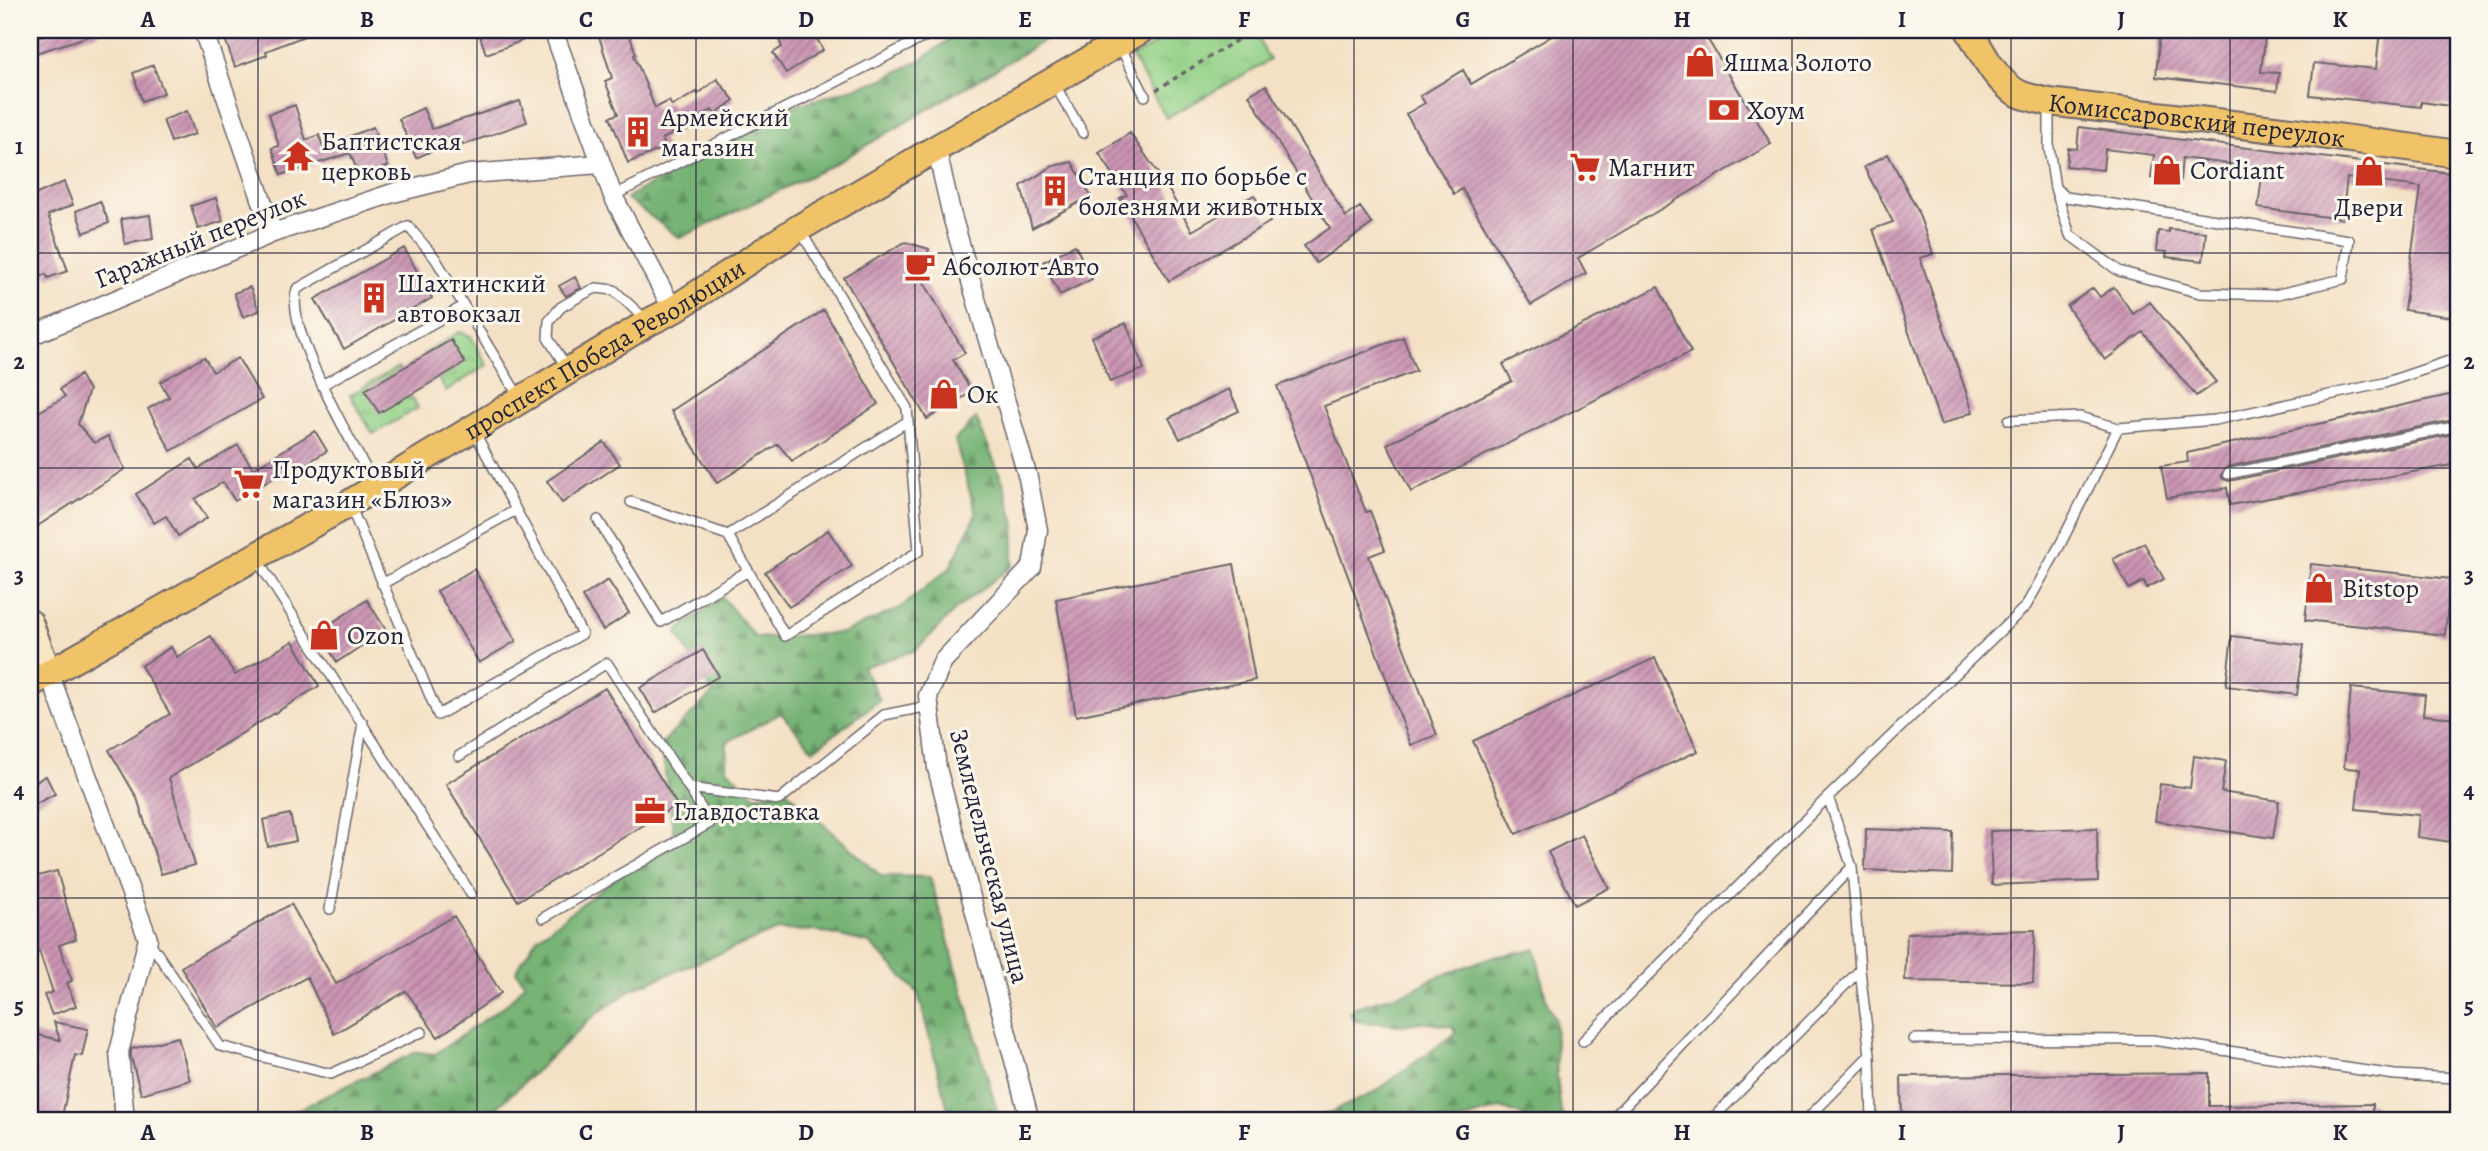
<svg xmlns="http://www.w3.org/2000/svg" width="2488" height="1151" font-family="Alegreya,serif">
<defs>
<pattern id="grass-tufts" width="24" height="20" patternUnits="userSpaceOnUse" patternTransform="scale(1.75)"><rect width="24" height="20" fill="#93d187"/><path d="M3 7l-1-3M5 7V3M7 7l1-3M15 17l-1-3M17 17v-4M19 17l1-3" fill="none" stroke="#7eb375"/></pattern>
<pattern id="forest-firs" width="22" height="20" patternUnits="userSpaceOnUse" patternTransform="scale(1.75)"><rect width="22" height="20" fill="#76b374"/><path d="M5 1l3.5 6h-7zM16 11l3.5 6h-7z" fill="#609160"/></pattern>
<pattern id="building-hatch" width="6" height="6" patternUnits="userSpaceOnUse" patternTransform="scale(1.75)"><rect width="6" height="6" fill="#ca94b2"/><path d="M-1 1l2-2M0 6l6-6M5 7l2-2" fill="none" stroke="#a47892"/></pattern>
</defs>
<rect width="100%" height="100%" fill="#fbf7ec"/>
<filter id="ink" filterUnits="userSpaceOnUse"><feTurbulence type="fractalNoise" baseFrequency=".0143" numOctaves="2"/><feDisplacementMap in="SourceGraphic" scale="14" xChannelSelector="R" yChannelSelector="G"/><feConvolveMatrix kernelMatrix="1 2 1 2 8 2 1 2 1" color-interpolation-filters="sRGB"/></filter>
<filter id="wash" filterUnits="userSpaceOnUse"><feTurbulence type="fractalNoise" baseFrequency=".00686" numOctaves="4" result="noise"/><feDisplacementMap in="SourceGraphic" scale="28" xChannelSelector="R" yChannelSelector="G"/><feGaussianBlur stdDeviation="1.57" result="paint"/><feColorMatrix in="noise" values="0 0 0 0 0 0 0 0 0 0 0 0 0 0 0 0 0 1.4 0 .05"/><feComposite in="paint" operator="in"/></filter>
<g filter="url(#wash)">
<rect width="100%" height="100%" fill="#f4e1c5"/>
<path fill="url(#grass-tufts)" stroke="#5a7a61" stroke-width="2" d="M1180,30H1253L1270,60L1166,118L1132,57Z
M459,332L471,336L487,365L446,391L424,354Z
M398,367L406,381L400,385L408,399L412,398L418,408L373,434L350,395Z"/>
<path fill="url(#forest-firs)" stroke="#4c6a58" stroke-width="2" d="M962,30H1062L833,165L680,238L626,198L787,108L881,80L921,60Z
M976,418L1004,484L1015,525L1012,566L955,610L916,650L863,667L880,700L813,750L781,713L727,742L726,768L755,796L785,789L881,876L930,877L1000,1121H951L918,993L870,943L818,931L778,930L634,988L594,1016L483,1121H275L416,1052L435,1054L508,1003L525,984L516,971L537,938L674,834L661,744L713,693L676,632L722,597L756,638L843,633L900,608L950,568L976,514L955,440Z
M1535,949L1547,1003L1555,1019L1557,1077L1561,1113L1567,1121H1528L1526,1117L1501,1108L1459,1121H1310L1370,1095L1456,1033L1452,1026L1419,1022L1401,1025L1355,1021L1350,1013L1355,1007L1410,991L1435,978L1489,958Z"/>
<g id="blocks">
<path fill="url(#building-hatch)" d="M59,30H99V33L30,55V41Z
M252,30H317V31L266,51L267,55L235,67L225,39Z
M478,30H518L522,41L486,54Z
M597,30H628L636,54L634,55L655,108L669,101L672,106L697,92L698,94L717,79L734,100L715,114L712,110L682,127L683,129L662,139L666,147L628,163L610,117L618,114L605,81L612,78Z
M775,30H833L817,39L823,50L786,73L773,53L782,47Z
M1562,30H1702L1771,144L1578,258L1586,273L1531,305L1462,189L1454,194L1406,114L1425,103L1420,96L1463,70L1471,84Z
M2160,30H2266L2261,72L2279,73L2277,91L2156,77Z
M2380,30H2430L2458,34V107L2421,102V107L2310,95L2314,63L2376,69Z
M153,65L164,93L142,101L133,73Z
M1266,85L1346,217L1360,207L1372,224L1316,263L1304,246L1330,228L1249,95Z
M520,101L527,122L463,145L461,138L416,158L399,119L423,108L432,129Z
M295,105L306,140L319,135L323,147L373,127L388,166L360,177L350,153L281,175L272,148L279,146L269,114Z
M187,111L195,134L171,142L163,120Z
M2079,127L2458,174V276L2453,317L2404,310L2421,187L2347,178L2342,219L2258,208L2263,168L2182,158L2180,181L2151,178L2154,155L2105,149L2103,170L2066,166L2068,148L2077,149Z
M1130,133L1164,182L1192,231L1254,195L1270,222L1169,281L1120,198L1127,195L1099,153Z
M1888,154L1917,209L1933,254L1920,258L1973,412L1941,425L1873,229L1893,222L1864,167Z
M1072,162L1091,196L1032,228L1021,186L1053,166Z
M64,182L73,205L48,215L68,271L48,278L46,274L30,281V197Z
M216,198L223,221L198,229L191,206Z
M100,201L109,223L84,233L76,211Z
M150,215L153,239L125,244L121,219Z
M2169,229L2206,232L2203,261L2166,257L2167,252L2156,251L2158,231L2169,232Z
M905,242L929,249L921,277L965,353L953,360L972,392L927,419L844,278Z
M1075,245L1092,279L1060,295L1043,262Z
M404,248L432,298L344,349L315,299Z
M575,277L581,288L566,296L559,286Z
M250,287L259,311L243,317L234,293Z
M1658,287L1691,352L1411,492L1387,444L1512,381L1503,364Z
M2114,287L2133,314L2150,302L2216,382L2196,396L2143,332L2105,360L2067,306L2093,288L2100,297Z
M824,310L878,404L792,461L778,444L717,483L671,411Z
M1126,323L1144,369L1110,382L1092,337Z
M1403,337L1416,371L1324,406L1366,512L1370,511L1385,550L1369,556L1437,735L1411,745L1277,386Z
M451,340L465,363L379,413L365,390Z
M204,357L213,372L238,358L262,399L171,451L148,409L169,397L160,382Z
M80,375L89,390L78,424L94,443L108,436L125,469L30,531V417L65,397L60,389Z
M1229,389L1239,411L1180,439L1169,418Z
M2458,393V419L2227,467L2221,475L2223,479L2229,481L2458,433V464L2230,505L2227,488L2167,498L2161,466L2188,462L2187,453Z
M315,431L327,451L282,478L280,474L235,501L223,482L195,499L207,518L178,536L166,516L154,523L136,494L192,459L198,469L238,445L253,469Z
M604,442L620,464L562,503L547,481Z
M828,530L852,566L789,607L765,572Z
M2144,543L2164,579L2147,588L2144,581L2129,589L2113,559Z
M1234,564L1255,680L1076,716L1056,599Z
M2311,564L2451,579L2445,635L2305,620Z
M474,569L516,641L479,663L437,591Z
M608,580L629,613L603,630L582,597Z
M367,600L386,630L337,662L318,632Z
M211,636L235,675L293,641L319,686L169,778L195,865L161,874L137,798L109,750L170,714L141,666L171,647L177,657Z
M2232,636L2304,645L2297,695L2226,686Z
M703,650L719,676L655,713L640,688Z
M1655,658L1698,751L1516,834L1473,741Z
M605,688L677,805L518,901L446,784Z
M2351,688L2425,695L2423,715L2458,718V843L2417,837L2419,815L2356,809L2360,769L2344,768Z
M2194,756L2226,761L2221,792L2279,801L2273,838L2155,821L2160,784L2190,788Z
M46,776L55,794L30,807V785Z
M290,814L296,841L268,847L263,820Z
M2097,828L2098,881L1992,885L1990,831Z
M1866,829L1953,832L1952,874L1865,870Z
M1582,835L1609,888L1575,905L1548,852Z
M57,871L76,939L59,945L72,981L67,983L76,1006L52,1015L44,995L53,992L39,951L30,954V878Z
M291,904L336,984L454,916L501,993L438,1037L406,991L334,1034L307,977L217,1028L181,967Z
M2035,930L2033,983L1905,981L1907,933Z
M54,1022L88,1029L82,1056L75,1055L61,1121H30V1099L37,1062L30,1060V1033L60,1040Z
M178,1037L190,1080L141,1094L131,1057V1049Z
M2209,1073V1106L2373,1104V1121H1902L1901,1076Z"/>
</g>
</g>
<g filter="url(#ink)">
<use href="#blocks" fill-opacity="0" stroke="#6c656b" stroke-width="2"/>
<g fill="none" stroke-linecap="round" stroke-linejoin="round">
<g stroke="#6c656b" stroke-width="12">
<path id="lane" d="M1119,44L1145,96
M1053,82L1083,133
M2049,104V148L2055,188L2066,197L2349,240L2343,279L2274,295L2200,293L2119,271L2070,235L2055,188
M613,196L938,30
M800,230L907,408L908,421L919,551L785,636L728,535L908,421
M567,368L548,338L549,321L561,307L580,296L596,288L614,290L647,321
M322,385L462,307
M2009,420L2080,417L2118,428L2215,420L2384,383L2458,358
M2228,474L2458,426
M375,486C355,447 283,328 297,289L408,226L435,258L519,397
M631,502L728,535
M350,505L438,715L582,634L474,431
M598,520L661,622L748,571
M256,558L471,894
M382,584L516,510
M459,756L607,663L689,788
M330,909L363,723
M543,918L710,823L689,788L779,800L884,715L929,706
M149,941L220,1046L331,1074L422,1032
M1914,1039L2152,1040L2395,1075L2458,1078
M1583,1041L1828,797
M1610,1121L1852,867
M1710,1121L1860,970
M1805,1121L1870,1055
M1872,1121L1870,1055L1860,970L1852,867L1828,797L2026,606L2061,543L2118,428"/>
</g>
<g stroke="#6c656b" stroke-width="21">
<path id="street" d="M203,30L273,233
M553,30L613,196L673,310
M936,147L952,216L1028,478L1038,530L1032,567L943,661L928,696L937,768L1030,1121
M30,336L273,233L393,193L469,174L600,164
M49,673L148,939L119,1052L125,1121"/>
</g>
<g stroke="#6c656b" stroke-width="28">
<path id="secondary" d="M30,622L49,673"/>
</g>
<g stroke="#6c656b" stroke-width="30">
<g id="primary">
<path id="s1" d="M1969,30C1982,52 1997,85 2022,95C2031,98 2040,100 2049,102L2300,132L2458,154"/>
<path id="s2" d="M30,684L350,503L649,322L673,310L799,228L1141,30"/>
</g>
</g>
<path stroke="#6c656b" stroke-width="3.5" stroke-dasharray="5 5" stroke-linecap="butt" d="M1156,90L1253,30"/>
<use href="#lane" stroke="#fff" stroke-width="9"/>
<use href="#street" stroke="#fff" stroke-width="18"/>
<use href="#secondary" stroke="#f9e7c3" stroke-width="24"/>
<use href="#primary" stroke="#f1c369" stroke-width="26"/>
</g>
</g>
<path fill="none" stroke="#22223b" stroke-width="2" stroke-opacity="0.55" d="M258,30V1121M477,30V1121M696,30V1121M915,30V1121M1134,30V1121M1354,30V1121M1573,30V1121M1792,30V1121M2011,30V1121M2230,30V1121M30,253H2458M30,468H2458M30,683H2458M30,898H2458"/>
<defs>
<g id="shop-bare" transform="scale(2.415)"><path d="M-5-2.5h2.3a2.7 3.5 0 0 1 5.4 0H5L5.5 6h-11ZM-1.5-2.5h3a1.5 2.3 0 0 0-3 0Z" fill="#c8321e" stroke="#fbf7ec" stroke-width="2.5" paint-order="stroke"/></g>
<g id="bank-bare" transform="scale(2.415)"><path d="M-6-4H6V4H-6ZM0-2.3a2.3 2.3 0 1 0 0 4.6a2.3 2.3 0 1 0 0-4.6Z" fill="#c8321e" stroke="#fbf7ec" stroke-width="2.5" paint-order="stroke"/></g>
<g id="building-bare" transform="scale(2.415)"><path d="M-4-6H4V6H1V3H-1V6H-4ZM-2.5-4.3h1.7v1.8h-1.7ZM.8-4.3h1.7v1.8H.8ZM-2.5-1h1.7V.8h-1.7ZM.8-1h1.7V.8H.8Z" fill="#c8321e" stroke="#fbf7ec" stroke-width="2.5" paint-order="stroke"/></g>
<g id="temple-bare" transform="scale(2.415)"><path d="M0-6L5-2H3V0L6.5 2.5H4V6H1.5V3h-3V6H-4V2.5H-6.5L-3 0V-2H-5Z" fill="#c8321e" stroke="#fbf7ec" stroke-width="2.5" paint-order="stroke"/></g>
<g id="supermarket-bare" transform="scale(2.415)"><path d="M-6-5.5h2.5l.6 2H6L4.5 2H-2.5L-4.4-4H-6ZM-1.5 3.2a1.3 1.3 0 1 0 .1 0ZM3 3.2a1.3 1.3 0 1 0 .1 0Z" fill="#c8321e" stroke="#fbf7ec" stroke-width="2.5" paint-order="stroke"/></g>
<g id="cafe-bare" transform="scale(2.415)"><path d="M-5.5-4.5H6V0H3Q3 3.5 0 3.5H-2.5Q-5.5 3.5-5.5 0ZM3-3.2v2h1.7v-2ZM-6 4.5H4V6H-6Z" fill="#c8321e" stroke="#fbf7ec" stroke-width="2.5" paint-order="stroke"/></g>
<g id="office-bare" transform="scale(2.415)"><path d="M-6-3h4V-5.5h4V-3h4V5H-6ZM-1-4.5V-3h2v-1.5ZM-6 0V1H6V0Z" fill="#c8321e" stroke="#fbf7ec" stroke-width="2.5" paint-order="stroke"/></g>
</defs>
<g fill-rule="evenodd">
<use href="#shop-bare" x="1700" y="62"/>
<use href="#bank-bare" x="1724" y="110"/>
<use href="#building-bare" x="638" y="132"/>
<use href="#temple-bare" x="298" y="156"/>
<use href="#supermarket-bare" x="1585" y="167"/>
<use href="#shop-bare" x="2167" y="170"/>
<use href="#shop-bare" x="2369" y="171"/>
<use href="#building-bare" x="1055" y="191"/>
<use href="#cafe-bare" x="920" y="266"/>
<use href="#building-bare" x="374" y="298"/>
<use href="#shop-bare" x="944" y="394"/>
<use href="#supermarket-bare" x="249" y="484"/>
<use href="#shop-bare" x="2319" y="588"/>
<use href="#shop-bare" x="324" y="635"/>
<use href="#office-bare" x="650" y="811"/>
</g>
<g text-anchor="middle" stroke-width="6" stroke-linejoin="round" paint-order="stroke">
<g font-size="26" fill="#22223b" stroke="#fbf7ec" text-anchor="start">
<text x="1723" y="71">Яшма Золото</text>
<text x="1747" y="119">Хоум</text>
<text x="661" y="126">Армейский<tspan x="661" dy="30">магазин</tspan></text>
<text x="321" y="150">Баптистская<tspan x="321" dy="30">церковь</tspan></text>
<text x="1608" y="176">Магнит</text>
<text x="2190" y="179">Cordiant</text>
<text x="1078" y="185">Станция по борьбе с<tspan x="1078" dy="30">болезнями животных</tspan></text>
<text x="2369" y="216" text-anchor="middle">Двери</text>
<text x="943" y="275">Абсолют-Авто</text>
<text x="397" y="292">Шахтинский<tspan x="397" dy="30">автовокзал</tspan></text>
<text x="967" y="403">Ок</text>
<text x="272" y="478">Продуктовый<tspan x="272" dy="30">магазин «Блюз»</tspan></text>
<text x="2342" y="597">Bitstop</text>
<text x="347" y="644">Ozon</text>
<text x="673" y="820">Главдоставка</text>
</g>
<g font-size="26" fill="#22223b" stroke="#fbf7ec">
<text dy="9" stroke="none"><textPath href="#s1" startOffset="262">Комиссаровский переулок</textPath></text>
<text transform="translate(200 238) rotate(-22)" y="9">Гаражный переулок</text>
<text dy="9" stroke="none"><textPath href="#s2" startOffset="665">проспект Победа Революции</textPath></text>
<text transform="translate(990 856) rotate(76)" y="9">Земледельческая улица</text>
</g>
</g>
<rect width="2488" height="1151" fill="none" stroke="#fbf7ec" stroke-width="77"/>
<rect x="38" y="38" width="2412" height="1074" fill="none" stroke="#22223b" stroke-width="2.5"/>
<g font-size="23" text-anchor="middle" font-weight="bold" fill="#22223b">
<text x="148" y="27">A</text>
<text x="367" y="27">B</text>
<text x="586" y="27">C</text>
<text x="806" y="27">D</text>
<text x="1025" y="27">E</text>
<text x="1244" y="27">F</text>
<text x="1463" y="27">G</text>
<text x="1682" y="27">H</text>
<text x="1902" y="27">I</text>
<text x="2121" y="27">J</text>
<text x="2340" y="27">K</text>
<text x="19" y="154">1</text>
<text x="2469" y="154">1</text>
<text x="19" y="369">2</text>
<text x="2469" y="369">2</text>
<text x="19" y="583">3</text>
<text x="2469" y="583">3</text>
<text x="19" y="798">4</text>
<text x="2469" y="798">4</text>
<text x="19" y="1013">5</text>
<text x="2469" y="1013">5</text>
<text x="148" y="1140">A</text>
<text x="367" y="1140">B</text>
<text x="586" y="1140">C</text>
<text x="806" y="1140">D</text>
<text x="1025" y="1140">E</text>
<text x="1244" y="1140">F</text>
<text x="1463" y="1140">G</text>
<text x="1682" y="1140">H</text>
<text x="1902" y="1140">I</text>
<text x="2121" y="1140">J</text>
<text x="2340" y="1140">K</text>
</g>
</svg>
